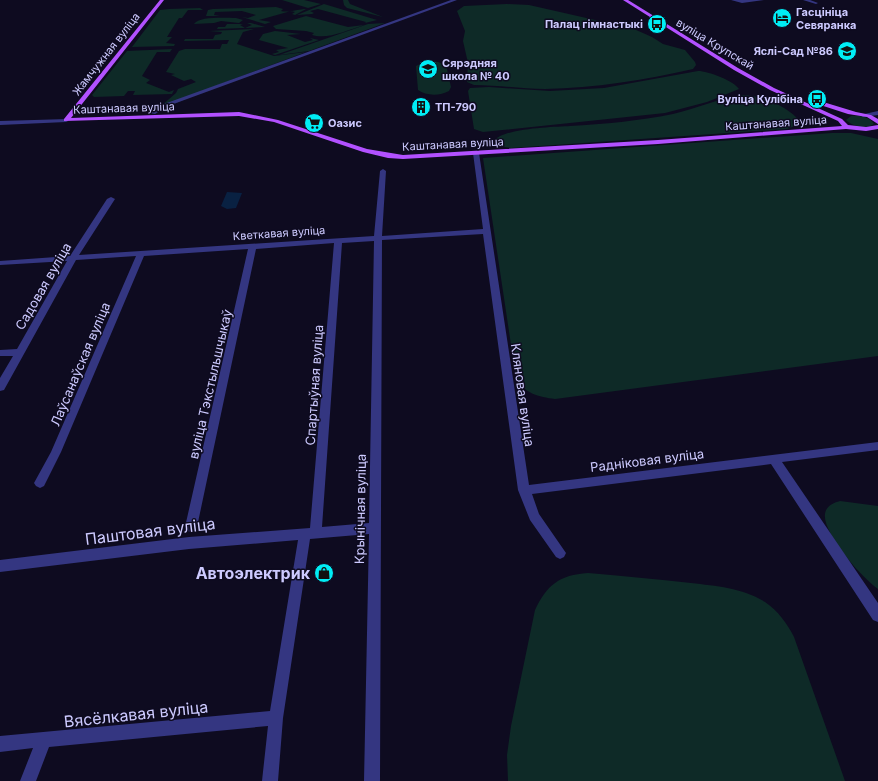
<svg xmlns="http://www.w3.org/2000/svg" width="878" height="781" font-family="Inter,sans-serif">
<rect width="100%" height="100%" fill="#0e0b20"/>
<path fill="#0e2a27" d="M282,0H304L321,4L308,8Z
M343,0H348L350,4L383,17L347,8L344,5Z
M324,4L377,20L365,23L366,22L318,9L310,11L314,13L312,14L297,15Z
M507,4L529,5L604,22H618L652,37L663,44L685,50L695,62L696,65L693,69C644,80 595,88 545,89C521,89 498,85 474,85L467,82L468,63L463,41L465,31L457,11L464,6Z
M276,7L283,9L281,11C288,13 299,9 306,9L295,15L292,14L295,12L291,11L259,20L271,22L265,24L242,17L248,18L256,15L242,11L215,12L214,15L220,16H206L208,10L213,9Z
M169,9L200,8L203,10H188L182,18H179L167,37H172L166,43L175,44L174,46L132,47L160,10Z
M306,16L348,27L364,25C348,30 327,40 312,35L314,33L306,31L276,29L273,26Z
M236,18L243,20L239,23L221,21L214,23L194,24C199,16 226,18 236,18Z
M247,23H251L265,27L217,29L218,27H225L227,24H243L240,25L245,28L252,25Z
M385,23L309,51L279,55L368,24Z
M254,29L243,32L237,44L274,56L306,52L223,83L153,113L176,93L178,89L196,82L191,79L184,81L171,75L175,74L166,72L179,51L185,49H220L222,44H227L229,40L184,41L185,39H213L215,35L221,34L222,32L209,31Z
M275,31L301,34L287,35L305,42L313,40L310,38L319,40L275,55L272,54L279,52L276,50L288,48L259,40L263,34Z
M172,49L170,52H157L142,76L150,80L146,83L169,92L174,90L172,94L133,95L135,91H128L124,96L94,97L92,95L127,51Z
M426,61L438,62L446,65L451,87L449,91C440,96 426,96 418,90L416,66Z
M698,71C708,71 734,81 739,89L707,102L665,113L483,132L474,129L468,91L470,88L489,87L550,91L604,88Z
M743,95C760,95 790,107 800,122V124L787,129L511,148L498,146L494,141C503,128 554,127 570,126C604,124 639,121 673,114C696,109 719,98 743,95Z
M851,116C859,115 869,116 874,124C866,130 852,126 846,120Z
M832,133H851L878,139V356L555,399C539,397 523,393 516,378L483,158Z
M840,501L878,506V589C863,579 822,533 825,514C826,506 833,503 840,501Z
M588,573C622,576 657,579 691,583C716,586 743,588 765,602C778,611 787,623 794,637L845,781H508L507,755L511,726L535,610C547,585 559,575 588,573Z"/>
<path fill="#092142" d="M227,192L242,193L236,208L227,209L221,206Z"/>
<g fill="none" stroke-linecap="round" stroke-linejoin="round">
<path fill="#343681" fill-rule="evenodd" d="M451,0H457L168,106L155,114L150,113L164,104Z
M731,0H764L742,3Z
M803,0H810L818,3L816,4Z
M878,111V115L863,117L860,115Z
M68,119V121L66,122L0,125V121Z
M476,151L479,153L529,485L878,442V450L782,462L878,603V622L873,620L771,464L532,494L539,514L566,553L564,557L560,559L556,557L530,520L518,490L483,234L382,240L380,781H364L369,534L310,539L283,718L278,781H262L268,726L49,747L36,781H20L33,748L0,752V736L270,711L298,540L189,549L0,572V560L189,537L310,528L334,243L256,249L197,527L195,531L191,532L187,531L185,527L248,249L144,256L61,452L44,486L40,488L36,486L34,483L51,452L136,256L76,260L4,390L0,391V378L13,356H0V350L17,349L67,261L0,265V261L70,256L107,199L111,197L115,199L79,255L374,236L380,171L383,169L386,171L382,236L483,229L473,153ZM374,241L369,523L322,527L342,243Z"/>
<path fill="#b251ff" fill-rule="evenodd" d="M160,0H164L71,118L239,112L278,120L367,149L403,155L658,140L842,126L838,121L770,90L734,70L623,0H628L738,68L774,88L842,119L848,125L866,127L878,125V129L866,131L846,129L658,144L403,159L388,158L363,152L274,122L239,116L64,121V119Z
M810,98L856,112L871,115L878,119V124L867,117L848,114L808,101V99Z"/>
</g>
<defs>
<g id="hotel-disc" transform="scale(1)"><circle r="9.5" fill="#00edf5" stroke="#0e0b20"/><path d="M-6-4.5h1.5V1H6V5H4.5V3h-9V5H-6ZM-4 0a1.8 1.8 0 1 1 3.6 0ZM.5 0V-2.5h3Q6-2.5 6 0Z" fill="#111"/></g>
<g id="bus-disc" transform="scale(1)"><circle r="9.5" fill="#00edf5" stroke="#0e0b20"/><path d="M-5-6H5V4H4V6H2V4H-2V6H-4V4H-5ZM-3.5-4V0h7V-4ZM-3.5 1.2v1.5H-2V1.2ZM2 1.2v1.5H3.5V1.2Z" fill="#111"/></g>
<g id="school-disc" transform="scale(1)"><circle r="9.5" fill="#00edf5" stroke="#0e0b20"/><path d="M0-5L7-2L0 1L-7-2ZM-4 1L0 2.5L4 1V4Q0 6-4 4Z" fill="#111"/></g>
<g id="building-disc" transform="scale(1)"><circle r="9.5" fill="#00edf5" stroke="#0e0b20"/><path d="M-4-6H4V6H1V3H-1V6H-4ZM-2.5-4.3h1.7v1.8h-1.7ZM.8-4.3h1.7v1.8H.8ZM-2.5-1h1.7V.8h-1.7ZM.8-1h1.7V.8H.8Z" fill="#111"/></g>
<g id="supermarket-disc" transform="scale(1)"><circle r="9.5" fill="#00edf5" stroke="#0e0b20"/><path d="M-6-5.5h2.5l.6 2H6L4.5 2H-2.5L-4.4-4H-6ZM-1.5 3.2a1.3 1.3 0 1 0 .1 0ZM3 3.2a1.3 1.3 0 1 0 .1 0Z" fill="#111"/></g>
<g id="shop-disc" transform="scale(1)"><circle r="9.5" fill="#00edf5" stroke="#0e0b20"/><path d="M-5-2.5h2.3a2.7 3.5 0 0 1 5.4 0H5L5.5 6h-11ZM-1.5-2.5h3a1.5 2.3 0 0 0-3 0Z" fill="#111"/></g>
</defs>
<g fill-rule="evenodd">
<use href="#hotel-disc" x="782" y="18"/>
<use href="#bus-disc" x="657" y="24"/>
<use href="#school-disc" x="847" y="51"/>
<use href="#school-disc" x="428" y="69"/>
<use href="#bus-disc" x="817" y="99"/>
<use href="#building-disc" x="421" y="107"/>
<use href="#supermarket-disc" x="314" y="123"/>
<use href="#shop-disc" x="324" y="573"/>
</g>
<g text-anchor="middle" stroke-width="3" stroke-linejoin="round" paint-order="stroke">
<g font-size="11" font-weight="bold" fill="#cdcaff" stroke="#0e0b20" text-anchor="start">
<text x="796" y="16">Гасцініца<tspan x="796" dy="13">Севяранка</tspan></text>
<text x="643" y="28" text-anchor="end">Палац гімнастыкі</text>
<text x="833" y="55" text-anchor="end">Яслі-Сад №86</text>
<text x="442" y="67">Сярэдняя<tspan x="442" dy="13">школа № 40</tspan></text>
<text x="803" y="103" text-anchor="end">Вуліца Кулібіна</text>
<text x="435" y="111">ТП-790</text>
<text x="328" y="127">Оазис</text>
</g>
<g font-size="11" fill="#cdcaff" stroke="#0e0b20">
<text transform="translate(715 44) rotate(31)" y="4">вуліца Крупскай</text>
<text transform="translate(106 54) rotate(-52)" y="4">Жамчужная вуліца</text>
<text transform="translate(124 108) rotate(-2)" y="4">Каштанавая вуліца</text>
<text transform="translate(776 123) rotate(-4)" y="4">Каштанавая вуліца</text>
<text transform="translate(453 144) rotate(-3)" y="4">Каштанавая вуліца</text>
<text transform="translate(279 233) rotate(-4)" y="4">Кветкавая вуліца</text>
</g>
<g font-size="13" fill="#cdcaff" stroke="#0e0b20">
<text transform="translate(43 286) rotate(-60)" y="5">Садовая вуліца</text>
<text transform="translate(80 364) rotate(-67)" y="5">Лаўсанаўская вуліца</text>
<text transform="translate(210 384) rotate(-77)" y="5">вуліца Тэкстыльшчыкаў</text>
<text transform="translate(314 385) rotate(-86)" y="5">Спартыўная вуліца</text>
<text transform="translate(523 395) rotate(82)" y="5">Кляновая вуліца</text>
<text transform="translate(647 460) rotate(-7)" y="5">Радніковая вуліца</text>
<text transform="translate(360 509) rotate(-89)" y="5">Крынічная вуліца</text>
</g>
<g font-size="16" fill="#cdcaff" stroke="#0e0b20">
<text transform="translate(150 531) rotate(-7)" y="6">Паштовая вуліца</text>
<text transform="translate(136 714) rotate(-6)" y="6">Вясёлкавая вуліца</text>
</g>
<g font-size="16" font-weight="bold" fill="#cdcaff" stroke="#0e0b20" text-anchor="end">
<text x="310" y="579">Автоэлектрик</text>
</g>
</g>
</svg>
